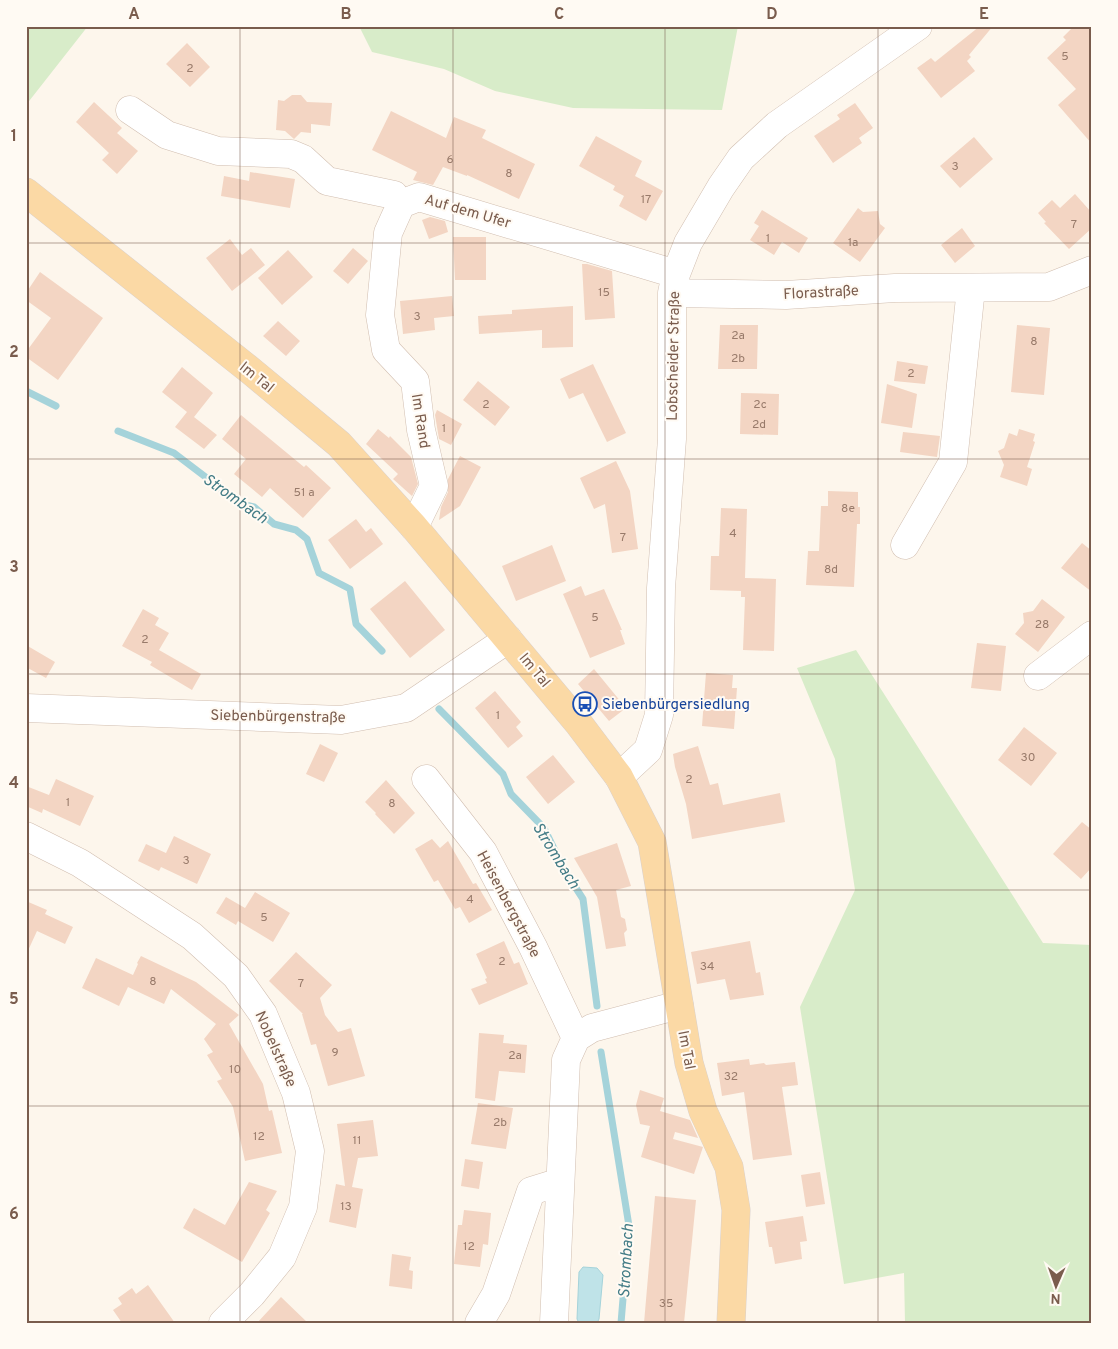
<svg xmlns="http://www.w3.org/2000/svg" width="1118" height="1349" font-family="Overpass,sans-serif">
<rect width="100%" height="100%" fill="#fdf6ec"/>
<path fill="#d8ecc9" d="M26,26H88L26,105Z
M359,26H738L722,110L573,108L495,91L444,69L372,52Z
M856,650L1043,943L1092,945V1323H905L904,1273L844,1284L800,1007L855,890L835,759L797,668Z"/>
<path fill="#bfe3e8" stroke="#a5d3da" d="M583,1267L597,1268L603,1275L599,1319L597,1323H579L577,1319L579,1272Z"/>
<g fill="none" stroke-linecap="round" stroke-linejoin="round">
<path stroke="#a5d3da" stroke-width="7" d="M26,391L56,406
M118,431L174,453L241,504L254,507L274,524L296,530L307,539L319,573L350,589L356,624L382,651
M439,709L503,774L511,794L544,828L565,871L583,899L597,1006
M601,1052L629,1226L621,1323"/>
</g>
<path fill="#f3d5c3" d="M980,26H993L969,55L971,57L967,61L975,71L941,98L917,68L931,58L935,62Z
M1074,26H1092V144L1058,105L1076,89L1047,58L1066,40L1063,37Z
M187,43L210,67L190,87L166,64Z
M292,95H301L307,102L332,103L330,126L311,124V133L301,132L294,139L285,131L276,130L278,100L284,101Z
M94,102L122,128L117,133L138,151L117,174L102,160L109,153L76,122Z
M855,103L873,128L859,138L862,143L833,163L814,136L840,119L837,115Z
M391,111L446,138L454,117L486,130L482,138L535,164L519,199L467,175V176L443,167L433,185L413,180L417,172L372,150Z
M596,136L642,161L635,176L663,191L646,221L619,206L624,196L613,190L615,186L579,166Z
M974,137L993,159L960,188L940,166Z
M250,172L295,179L290,208L221,196L224,176L249,181Z
M1075,194L1092,213V228L1069,249L1044,223L1046,222L1038,213L1052,200L1060,208Z
M858,208L863,212L878,211L880,224L885,228L860,262L833,243Z
M762,210L808,238L799,253L782,242L774,255L750,240L759,226L754,223Z
M430,217L445,221L448,232L429,239L422,220Z
M962,228L975,246L955,263L941,245Z
M453,237H486V280H455Z
M230,239L242,255L251,248L265,265L232,291L206,258Z
M353,248L368,261L348,284L333,271Z
M288,250L313,277L282,305L258,278Z
M582,264H587L612,271L615,318L585,320Z
M40,272L103,318L58,380L26,357V352L51,318L26,300V293Z
M452,296L454,316L434,318L435,330L403,334L400,301Z
M573,306V347L542,348V330L479,334L478,316L512,314V310Z
M278,321L300,341L286,356L263,336Z
M720,325H758L757,369H718Z
M1017,325L1050,328L1044,395L1011,392Z
M897,361L928,366L925,384L894,381Z
M593,364L626,433L607,442L583,393L569,399L560,379Z
M182,367L213,393L194,417L217,435L204,449L175,427L187,412L162,392Z
M478,381L510,407L495,426L463,400Z
M887,384L917,394L912,428L881,423Z
M741,393L779,394L778,435L740,434Z
M437,410L462,424L451,445L439,439L435,415Z
M241,415L304,467L306,465L331,488L303,518L270,488L262,497L234,474L246,459L222,439Z
M378,429L389,438L390,436L411,457L418,484L412,496L393,479L398,474L366,444Z
M1019,429L1035,434L1033,441L1035,442L1027,467L1032,469L1027,486L1000,477L1004,465L998,451L1004,448L1009,433L1017,436Z
M903,432L940,436L937,457L900,452Z
M460,456L481,467L460,506L439,520L441,507L448,492V479Z
M616,461L630,491L638,549L612,553L605,504L594,509L580,478Z
M828,491L858,492V507H860V524H857L854,587L806,585L808,551H819L821,506H828Z
M721,508L747,509L745,578L776,579L774,651L743,650L745,597H741V591L710,590L711,556H719Z
M356,519L366,532L371,528L383,544L350,569L328,540Z
M1082,543L1092,551V592L1061,568Z
M552,545L566,581L516,601L502,566Z
M405,581L445,630L410,658L370,609Z
M581,586L585,596L604,589L622,630H620L625,644L590,658L563,594Z
M1042,599L1065,617L1038,652L1015,634L1024,623L1023,613L1033,611Z
M143,609L159,618L155,625L169,633L159,650L201,674L192,690L150,665L152,662L122,646Z
M977,643L1006,646L1001,691L971,688Z
M26,645L55,662L46,678L26,667Z
M594,669L626,708L609,721L578,684Z
M706,673L733,675L732,688H737L734,729L702,726Z
M495,691L521,722L516,727L523,736L508,748L475,708Z
M1024,727L1057,753L1031,786L998,760Z
M320,744L338,753L324,782L306,774Z
M698,746L710,785L718,783L723,805L780,793L785,822L692,839L686,804L675,767L673,754Z
M553,755L575,782L548,804L526,777Z
M56,779L94,796L80,826L43,809L42,813L26,806V786L49,795Z
M386,780L415,813L394,834L375,814L376,813L365,802Z
M1082,822L1092,830V867L1081,879L1053,854Z
M174,836L211,854L197,884L161,867L159,871L138,861L146,844L166,853Z
M432,839L440,848L448,841L473,884L476,883L492,910L469,923L460,907L455,909L438,880L434,882L415,849Z
M617,843L631,886L616,890L621,917L625,919L627,930L624,933L626,946L606,949L597,897L574,858Z
M255,892L290,913L273,942L238,921L236,925L216,913L226,897L245,908Z
M26,901L47,910L45,914L73,927L65,944L37,931L26,955Z
M504,941L514,964L519,962L528,984L479,1005L471,989L487,983L485,979L487,978L476,954Z
M750,941L756,973L760,972L764,995L730,1000L725,979L697,984L691,952Z
M296,952L332,985L320,998L325,1015L338,1032L351,1028L365,1076L328,1086L316,1044L311,1045L302,1014H303L269,981Z
M141,956L196,982L239,1015L229,1024L263,1084L269,1111L272,1110L282,1153L245,1161L233,1107L217,1081L222,1079L207,1055L213,1052L204,1039L216,1024L171,989L164,1004L128,987L119,1006L82,988L96,958L133,975L138,964L137,963Z
M479,1033L504,1035L503,1043L527,1045L525,1073L499,1071L495,1101L475,1098Z
M749,1059L750,1065L764,1063L766,1065L795,1062L798,1085L782,1087L792,1155L753,1160L744,1092L722,1096L717,1063Z
M640,1090L664,1098L660,1111L690,1120L698,1138L675,1132L673,1139L703,1147L694,1174L641,1157L650,1126L640,1124L636,1105Z
M478,1103L513,1108L506,1149L471,1144Z
M373,1120L378,1156L358,1158L352,1187L363,1189L356,1228L329,1222L336,1184L345,1186L337,1124Z
M465,1159L483,1162L479,1189L461,1186Z
M820,1172L825,1204L806,1207L801,1175Z
M249,1182L277,1191L266,1210L270,1213L242,1262L183,1228L194,1208L225,1225Z
M655,1196L696,1200L684,1323H644Z
M464,1210L491,1213L488,1245L483,1244L480,1267L454,1264L458,1225H462Z
M803,1216L807,1241L800,1242L802,1259L775,1264L772,1247H769L765,1222Z
M392,1254L411,1257L409,1270L413,1271L412,1289L389,1286Z
M148,1285L175,1323H122L113,1310L122,1304L118,1298L132,1288L136,1294Z
M281,1297L308,1323H257Z"/>
<g fill="none" stroke-linecap="round" stroke-linejoin="round">
<g stroke="#d1beb0" stroke-width="29">
<path id="minor" d="M130,110L167,135L218,151L291,154L303,159L327,181L394,195L401,204L419,197L676,274
M401,204L388,233L380,315L386,350L415,381L421,430L434,486L414,527
M672,293L786,295L895,288L1049,287L1092,270
M905,545L953,462L971,288
M1038,676L1092,635
M26,708L341,720L406,708L508,639
M619,777L648,750L659,715L661,588L672,439V293L676,274L688,243L721,187L741,158L777,125L918,26
M426,779L483,852L533,947L576,1038L592,1028L679,1005
M26,836L80,863L192,936L236,976L263,1014L296,1093L310,1151L303,1207L282,1257L252,1294L223,1323
M479,1323L496,1294L531,1191L560,1182
M554,1323L566,1060L576,1038"/>
</g>
<g stroke="#dad1cd" stroke-width="29">
<path id="major" d="M26,192L251,371L339,444L414,527L579,724L619,777L652,842L689,1063L703,1111L729,1167L736,1210L731,1323"/>
</g>
<use href="#minor" stroke="#fff" stroke-width="28"/>
<use href="#major" stroke="#fbd9a5" stroke-width="28"/>
</g>
<path fill="none" stroke="#7a5c4d" stroke-width="1" stroke-opacity="0.55" d="M240,26V1323M453,26V1323M665,26V1323M878,26V1323M26,243H1092M26,459H1092M26,674H1092M26,890H1092M26,1106H1092"/>
<defs>
<g id="bus-ring" transform="scale(1.25)"><circle r="9.5" fill="#fffaf3" stroke="#1a4fb4" stroke-width="1.5"/><path d="M-5-6H5V4H4V6H2V4H-2V6H-4V4H-5ZM-3.5-4V0h7V-4ZM-3.5 1.2v1.5H-2V1.2ZM2 1.2v1.5H3.5V1.2Z" fill="#1a4fb4"/></g>
</defs>
<g fill-rule="evenodd">
<use href="#bus-ring" x="585" y="704"/>
</g>
<g text-anchor="middle" stroke-width="4" stroke-linejoin="round" paint-order="stroke">
<g font-size="12" fill="#987a6a">
<text x="1065" y="60">5</text>
<text x="190" y="72">2</text>
<text x="450" y="163">6</text>
<text x="955" y="170">3</text>
<text x="509" y="177">8</text>
<text x="646" y="203">17</text>
<text x="1074" y="228">7</text>
<text x="768" y="242">1</text>
<text x="853" y="246">1a</text>
<text x="604" y="296">15</text>
<text x="417" y="320">3</text>
<text x="738" y="339">2a</text>
<text x="1034" y="345">8</text>
<text x="738" y="362">2b</text>
<text x="911" y="377">2</text>
<text x="486" y="408">2</text>
<text x="760" y="408">2c</text>
<text x="759" y="428">2d</text>
<text x="444" y="432">1</text>
<text x="304" y="496">51 a</text>
<text x="848" y="512">8e</text>
<text x="733" y="537">4</text>
<text x="623" y="541">7</text>
<text x="831" y="573">8d</text>
<text x="595" y="621">5</text>
<text x="1042" y="628">28</text>
<text x="145" y="643">2</text>
<text x="498" y="719">1</text>
<text x="1028" y="761">30</text>
<text x="689" y="783">2</text>
<text x="68" y="806">1</text>
<text x="392" y="807">8</text>
<text x="186" y="864">3</text>
<text x="470" y="903">4</text>
<text x="264" y="921">5</text>
<text x="502" y="965">2</text>
<text x="707" y="970">34</text>
<text x="153" y="985">8</text>
<text x="301" y="987">7</text>
<text x="335" y="1056">9</text>
<text x="515" y="1059">2a</text>
<text x="235" y="1073">10</text>
<text x="731" y="1080">32</text>
<text x="500" y="1126">2b</text>
<text x="259" y="1140">12</text>
<text x="357" y="1144">11</text>
<text x="346" y="1210">13</text>
<text x="469" y="1250">12</text>
<text x="666" y="1307">35</text>
</g>
<g font-size="15" fill="#7a5c4d" stroke="#fffaf3">
<text transform="translate(468 211) rotate(16)" y="5">Auf dem Ufer</text>
<text transform="translate(821 292) rotate(-3)" y="5">Florastraße</text>
<text transform="translate(673 356) rotate(-89)" y="5">Lobscheider Straße</text>
<text transform="translate(257 377) rotate(39)" y="5">Im Tal</text>
<text transform="translate(421 421) rotate(81)" y="5">Im Rand</text>
<text transform="translate(535 670) rotate(50)" y="5">Im Tal</text>
<text transform="translate(278 716) rotate(1)" y="5">Siebenbürgenstraße</text>
<text transform="translate(509 904) rotate(62)" y="5">Heisenbergstraße</text>
<text transform="translate(276 1049) rotate(66)" y="5">Nobelstraße</text>
<text transform="translate(687 1050) rotate(79)" y="5">Im Tal</text>
</g>
<g font-size="15" fill="#164399" stroke="#fffaf3" text-anchor="start">
<text x="602" y="709">Siebenbürgersiedlung</text>
</g>
<g font-size="16" font-style="italic" fill="#437c86" stroke="#fffaf3">
<text transform="translate(236 498) rotate(35)" y="6">Strombach</text>
<text transform="translate(557 855) rotate(58)" y="6">Strombach</text>
<text transform="translate(625 1261) rotate(-87)" y="6">Strombach</text>
</g>
</g>
<rect width="1118" height="1349" fill="none" stroke="#fffaf3" stroke-width="55"/>
<g transform="translate(1056 1286) rotate(182)" stroke="#fffaf3" stroke-width="4" paint-order="stroke">
<path d="M0-4L9 19L0 12L-9 19Z" fill="#7a5c4d"/>
<text y="-8" font-size="14" font-weight="bold" text-anchor="middle" fill="#7a5c4d">N</text>
</g>
<rect x="28" y="28" width="1062" height="1294" fill="none" stroke="#7a5c4d" stroke-width="2"/>
<g font-size="16" text-anchor="middle" font-weight="bold" fill="#7a5c4d">
<text x="134" y="19">A</text>
<text x="346" y="19">B</text>
<text x="559" y="19">C</text>
<text x="772" y="19">D</text>
<text x="984" y="19">E</text>
<text x="14" y="141">1</text>
<text x="14" y="357">2</text>
<text x="14" y="572">3</text>
<text x="14" y="788">4</text>
<text x="14" y="1004">5</text>
<text x="14" y="1219">6</text>
</g>
</svg>
